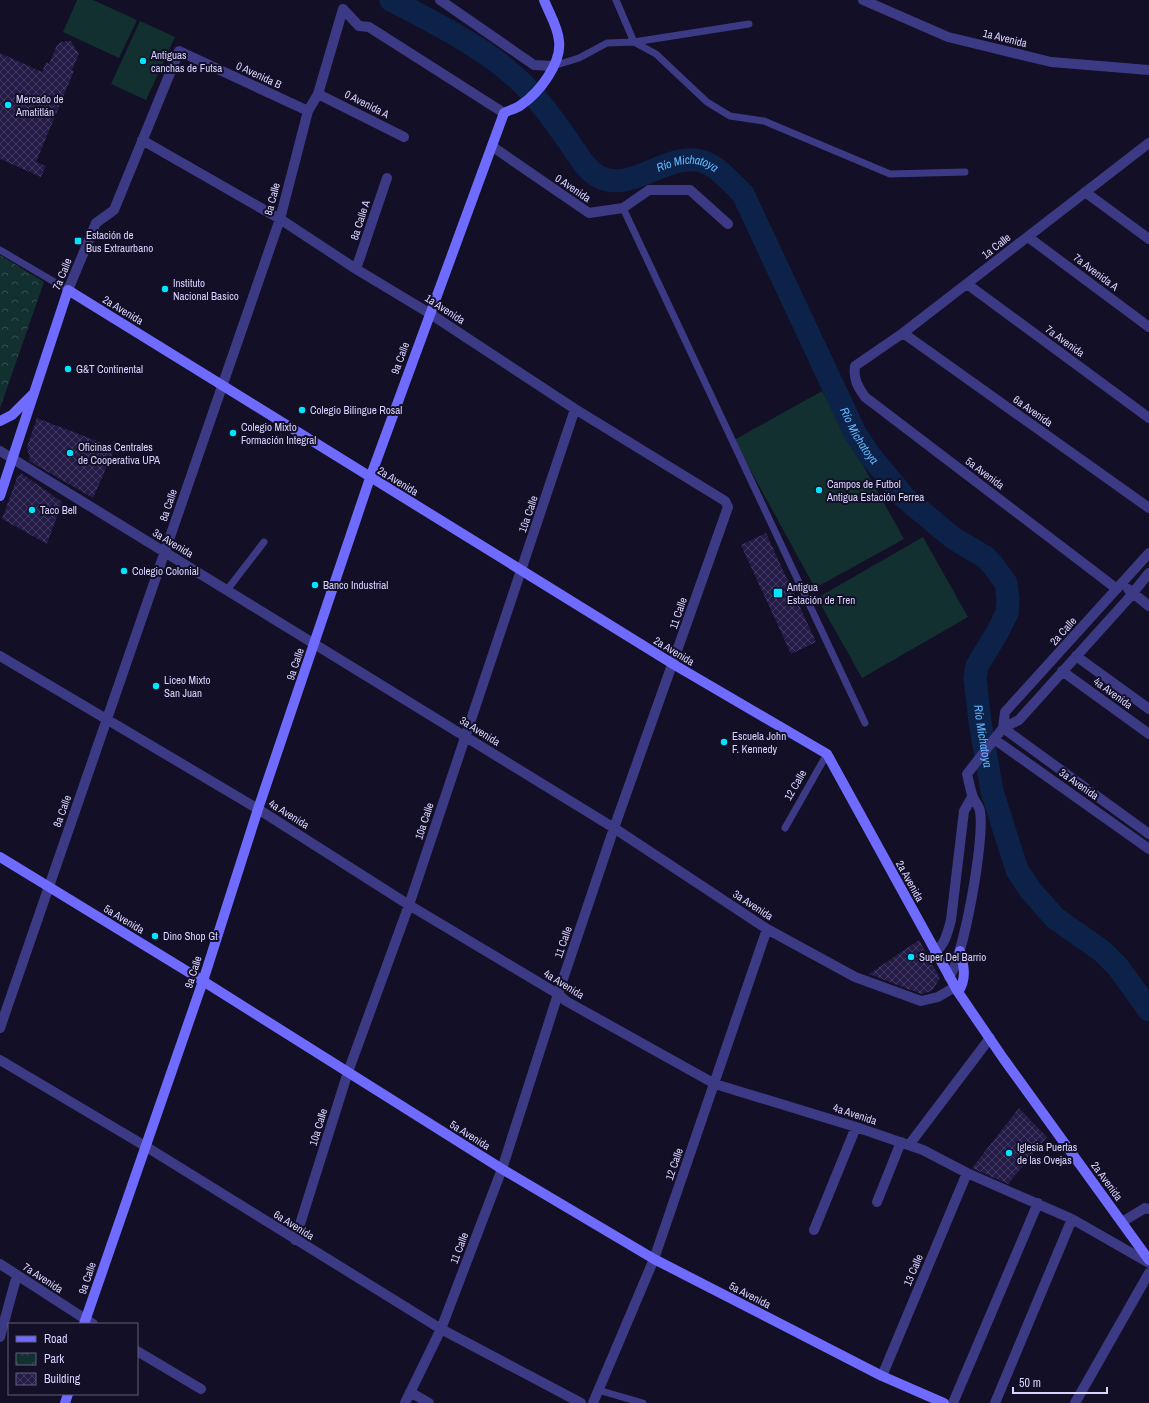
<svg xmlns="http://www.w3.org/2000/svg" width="1149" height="1403" font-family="'Archivo Narrow',sans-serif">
<defs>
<pattern id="park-crowns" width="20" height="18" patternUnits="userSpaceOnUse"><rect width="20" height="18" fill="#12302f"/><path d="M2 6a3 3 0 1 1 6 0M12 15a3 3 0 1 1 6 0" fill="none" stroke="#344d4e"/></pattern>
<pattern id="building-cross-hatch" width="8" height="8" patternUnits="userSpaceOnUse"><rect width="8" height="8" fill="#241b47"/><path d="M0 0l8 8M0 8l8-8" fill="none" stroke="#433b63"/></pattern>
</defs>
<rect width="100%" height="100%" fill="#130f26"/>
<path fill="url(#park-crowns)" d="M0,255L44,282L0,408Z"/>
<path fill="#12302f" d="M77,0H93L137,20L119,58L63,32Z
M140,21L175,37L146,100L111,84Z
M822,391L904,539L815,588L734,440Z
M923,537L968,617L862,678L817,598Z"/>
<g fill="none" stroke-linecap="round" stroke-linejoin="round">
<path stroke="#0c2248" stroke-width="23" id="s1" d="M391,0C437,24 490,50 526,87C543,104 557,125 571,145C578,155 585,168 596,175C634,199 673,140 714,167C725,175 734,185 743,194L855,433L868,453L905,498L953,538L985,557L992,564L1006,583L1008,599L1007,613L997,633L977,666L975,678L980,722L992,791L1017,870L1031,891L1055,918L1102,951L1118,967L1149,1010"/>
</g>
<path fill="url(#building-cross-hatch)" d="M71,41L79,54L72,70L74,71L36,162L46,166L41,177L0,159V53L42,72L46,62L49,64L57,45L61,42Z
M37,418L115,448L93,498L29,461L30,459L27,447Z
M21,473L62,502L47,544L2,519L18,475L20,476Z
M766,533L816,642L791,654L741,545Z
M919,940L940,978L932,991L921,994L869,974Z
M1019,1108L1047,1137L1008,1184L972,1168Z"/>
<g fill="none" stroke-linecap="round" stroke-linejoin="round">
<path stroke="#3d3a85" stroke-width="7" d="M616,0L634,42L749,24
M553,66L579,58L607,43L634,42L656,54L707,102L730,116L764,121L890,174L965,172
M623,208L865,723
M0,250L68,290
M227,590L264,542
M785,828L827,754
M598,1390L643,1403"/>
<path stroke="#3d3a85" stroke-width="10" d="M440,0L534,65L553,66
M863,0L948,37L1051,62L1149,70
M318,94L404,137
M142,140L280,219L356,269L429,313L575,409L725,501L728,507L614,828L558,994L502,1169L441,1329L405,1403
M493,147L589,213L623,208L649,190H690L728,224
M1085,192L1149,239
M1028,237L1149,327
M356,269L387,178
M967,284L1149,418
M68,290L96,223L114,210L179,51L308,111
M903,333L1149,508
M0,451L614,828L767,929L855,977L921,1001L938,997L955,987
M1117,589L865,397C858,387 853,379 855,366L903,333L1149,143
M1128,589L1149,606
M0,656L258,809L409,905L558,994L566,1001L715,1084L856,1127L923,1150L967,1173L1072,1219L1149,1263
M1076,656L1149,709
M1062,671L1149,734
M1003,728L1005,712L1149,553
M1003,728L1149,834
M994,739L1149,849
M935,952C945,945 948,931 951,920L964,811L972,797
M949,977C964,956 985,838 980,811C979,806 975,802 973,797C970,790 969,781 967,774L1003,728L1019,720L1128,599L1149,573
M0,1028L280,219L308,111L318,94L343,9L359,26L369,27L504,113
M0,1060L145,1146L441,1329L581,1403
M909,1145L990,1038
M877,1202L901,1142
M1122,1222L1145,1208L1149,1209
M814,1230L856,1127
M295,1240L348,1072L409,905L575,409
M0,1264L93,1324
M0,1337L17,1275
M137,1351L201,1389
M882,1376L967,1173
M410,1392L429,1403
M593,1403L654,1259L767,929
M953,1403L1038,1203
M995,1403L1072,1219
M1075,1403L1149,1273"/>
<path stroke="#6f6bff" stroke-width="10" d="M0,421L12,415L32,395
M0,496L68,290L673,664L827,754L958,992L1003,1058L1149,1260
M0,857L203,981L502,1169L654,1259L882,1376L944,1403
M958,992C967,979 964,966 960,951
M84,1324L203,981L258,809L370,478L504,113C509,110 516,109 521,105C539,93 562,63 559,41C558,27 549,13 544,0
M65,1403L68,1394"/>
</g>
<g fill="#00e5ff" stroke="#130f26" stroke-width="1.5">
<circle cx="143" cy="61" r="4"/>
<circle cx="8" cy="105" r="4"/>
<rect x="74" y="237" width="8" height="8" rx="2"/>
<circle cx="165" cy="289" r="4"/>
<circle cx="68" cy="369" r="4"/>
<circle cx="302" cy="410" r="4"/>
<circle cx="233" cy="433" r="4"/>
<circle cx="70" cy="453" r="4"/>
<circle cx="819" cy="490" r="4"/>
<circle cx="32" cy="510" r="4"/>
<circle cx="124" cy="571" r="4"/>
<circle cx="315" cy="585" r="4"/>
<rect x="773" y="588" width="10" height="10" rx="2"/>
<circle cx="156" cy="686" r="4"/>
<circle cx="724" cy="742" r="4"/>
<circle cx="155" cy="936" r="4"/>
<circle cx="911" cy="957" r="4"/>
<circle cx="1009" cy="1153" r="4"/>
</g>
<g text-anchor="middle" stroke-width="4" stroke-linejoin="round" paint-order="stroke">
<g font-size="11" fill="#d9d4ff" stroke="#130f26">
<text transform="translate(1005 38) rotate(14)" y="4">1a Avenida</text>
<text transform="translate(259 75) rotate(25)" y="4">0 Avenida B</text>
<text transform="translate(367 104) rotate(27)" y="4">0 Avenida A</text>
<text transform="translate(573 188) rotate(34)" y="4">0 Avenida</text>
<text transform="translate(272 199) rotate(-75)" y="4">8a Calle</text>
<text transform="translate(360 220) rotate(-72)" y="4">8a Calle A</text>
<text transform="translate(996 246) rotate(-38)" y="4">1a Calle</text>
<text transform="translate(1096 272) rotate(37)" y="4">7a Avenida A</text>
<text transform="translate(62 274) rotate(-68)" y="4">7a Calle</text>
<text transform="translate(445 309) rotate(33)" y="4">1a Avenida</text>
<text transform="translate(123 310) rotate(31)" y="4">2a Avenida</text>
<text transform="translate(1065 341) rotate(36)" y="4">7a Avenida</text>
<text transform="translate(400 358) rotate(-70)" y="4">9a Calle</text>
<text transform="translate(1033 411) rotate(35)" y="4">6a Avenida</text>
<text transform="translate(985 473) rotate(37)" y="4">5a Avenida</text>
<text transform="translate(398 481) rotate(31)" y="4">2a Avenida</text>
<text transform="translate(168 505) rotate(-71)" y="4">8a Calle</text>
<text transform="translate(528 514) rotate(-71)" y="4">10a Calle</text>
<text transform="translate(173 543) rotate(31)" y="4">3a Avenida</text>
<text transform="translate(678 613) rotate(-71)" y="4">11 Calle</text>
<text transform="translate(1063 631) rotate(-48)" y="4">2a Calle</text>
<text transform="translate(674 651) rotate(31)" y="4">2a Avenida</text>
<text transform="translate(295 664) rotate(-71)" y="4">9a Calle</text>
<text transform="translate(1113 693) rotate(36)" y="4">4a Avenida</text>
<text transform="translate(480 731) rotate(32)" y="4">3a Avenida</text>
<text transform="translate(1079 784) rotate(35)" y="4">3a Avenida</text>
<text transform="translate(795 785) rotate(-60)" y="4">12 Calle</text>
<text transform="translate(62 811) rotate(-70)" y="4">8a Calle</text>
<text transform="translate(289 814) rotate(32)" y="4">4a Avenida</text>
<text transform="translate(424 821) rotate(-72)" y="4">10a Calle</text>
<text transform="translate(910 881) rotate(61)" y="4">2a Avenida</text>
<text transform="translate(753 905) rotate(33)" y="4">3a Avenida</text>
<text transform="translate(124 919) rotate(31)" y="4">5a Avenida</text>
<text transform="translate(563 942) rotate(-71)" y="4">11 Calle</text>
<text transform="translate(193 972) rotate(-72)" y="4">9a Calle</text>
<text transform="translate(564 984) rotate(32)" y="4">4a Avenida</text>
<text transform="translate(855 1114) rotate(18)" y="4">4a Avenida</text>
<text transform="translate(318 1127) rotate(-73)" y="4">10a Calle</text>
<text transform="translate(470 1135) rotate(32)" y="4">5a Avenida</text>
<text transform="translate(674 1164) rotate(-71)" y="4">12 Calle</text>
<text transform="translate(1107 1181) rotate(54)" y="4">2a Avenida</text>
<text transform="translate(294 1225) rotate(32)" y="4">6a Avenida</text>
<text transform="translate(459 1248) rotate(-69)" y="4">11 Calle</text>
<text transform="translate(913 1270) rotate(-67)" y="4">13 Calle</text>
<text transform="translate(43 1278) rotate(33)" y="4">7a Avenida</text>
<text transform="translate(87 1278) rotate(-71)" y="4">9a Calle</text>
<text transform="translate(750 1295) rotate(27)" y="4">5a Avenida</text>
</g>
<g font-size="11" fill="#d9d4ff" stroke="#130f26" text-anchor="start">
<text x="151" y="59">Antiguas<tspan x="151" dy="13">canchas de Futsa</tspan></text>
<text x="16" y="103">Mercado de<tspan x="16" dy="13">Amatitlán</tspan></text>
<text x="86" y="239">Estación de<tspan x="86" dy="13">Bus Extraurbano</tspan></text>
<text x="173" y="287">Instituto<tspan x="173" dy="13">Nacional Basico</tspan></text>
<text x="76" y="373">G&amp;T Continental</text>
<text x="310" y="414">Colegio Bilingue Rosal</text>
<text x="241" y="431">Colegio Mixto<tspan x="241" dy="13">Formación Integral</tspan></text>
<text x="78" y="451">Oficinas Centrales<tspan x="78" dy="13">de Cooperativa UPA</tspan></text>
<text x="827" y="488">Campos de Futbol<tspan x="827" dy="13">Antigua Estación Ferrea</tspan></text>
<text x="40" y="514">Taco Bell</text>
<text x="132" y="575">Colegio Colonial</text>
<text x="323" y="589">Banco Industrial</text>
<text x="787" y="591">Antigua<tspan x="787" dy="13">Estación de Tren</tspan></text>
<text x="164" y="684">Liceo Mixto<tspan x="164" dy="13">San Juan</tspan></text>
<text x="732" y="740">Escuela John<tspan x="732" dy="13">F. Kennedy</tspan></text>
<text x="163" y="940">Dino Shop Gt</text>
<text x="919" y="961">Super Del Barrio</text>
<text x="1017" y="1151">Iglesia Puertas<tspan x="1017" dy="13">de las Ovejas</tspan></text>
</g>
<g font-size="12" font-style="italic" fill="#62b6ff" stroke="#130f26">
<text dy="4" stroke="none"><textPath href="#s1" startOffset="370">Río Michatoya</textPath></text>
<text dy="4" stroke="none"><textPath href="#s1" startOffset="706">Río Michatoya</textPath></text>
<text dy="4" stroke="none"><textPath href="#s1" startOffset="1079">Río Michatoya</textPath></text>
</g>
</g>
<rect x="8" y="1323" width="130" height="72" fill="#130f26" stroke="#625e7d"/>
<rect x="16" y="1336" width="20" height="6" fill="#6f6bff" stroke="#625e7d"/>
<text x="44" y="1343" font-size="12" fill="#d9d4ff">Road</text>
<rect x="16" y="1353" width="20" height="12" fill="url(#park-crowns)" stroke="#625e7d"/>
<text x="44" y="1363" font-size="12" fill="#d9d4ff">Park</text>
<rect x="16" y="1373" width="20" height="12" fill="url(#building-cross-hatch)" stroke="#625e7d"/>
<text x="44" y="1383" font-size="12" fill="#d9d4ff">Building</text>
<path d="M1013 1387v6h94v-6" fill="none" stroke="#d9d4ff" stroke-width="2"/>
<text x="1019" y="1387" font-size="12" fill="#d9d4ff" stroke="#130f26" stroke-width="3" paint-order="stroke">50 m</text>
</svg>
